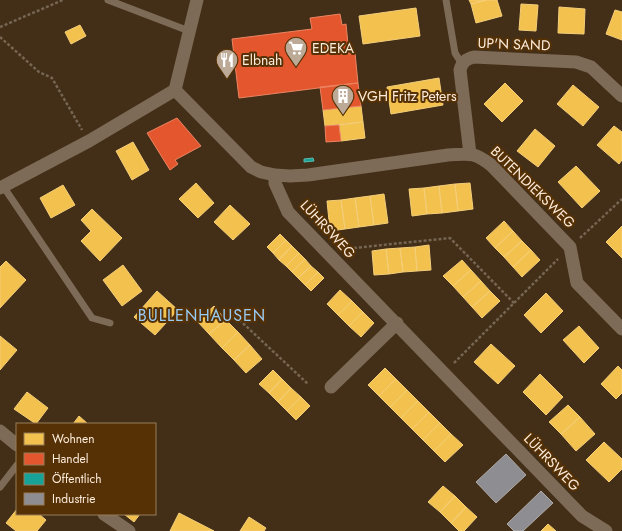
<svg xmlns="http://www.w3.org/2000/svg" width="622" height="531" font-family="Jost,sans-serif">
<rect width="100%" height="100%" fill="#432f17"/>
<path fill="#f2c14e" stroke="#f5ce79" d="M469,0H486L471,4Z
M486,0H497L502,16L476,23L471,4Z
M521,4L538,5L536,31L519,30Z
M559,7L585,9L584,34L558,33Z
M416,8L420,36L363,44L359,16Z
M615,10L622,12V40L606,34Z
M80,25L86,36L71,44L65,32Z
M439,78L443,105L391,114L387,87Z
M505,83L523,101L502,122L484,104Z
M573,85L599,107L583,126L557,104Z
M361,106L363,122L325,126L323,110Z
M363,122L365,138L341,141L339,125Z
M614,126L622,132V160L619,164L597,145Z
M535,129L555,146L538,167L517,151Z
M133,142L149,170L132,180L116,151Z
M576,166L600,191L582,208L558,182Z
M196,183L214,203L198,218L179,199Z
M470,183L473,209L458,211L455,184Z
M455,184L458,211L442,213L439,186Z
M63,185L75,205L51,218L40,198Z
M439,186L442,213L427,214L424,188Z
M424,188L427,214L412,216L409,189Z
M384,194L388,223L374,225L370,196Z
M370,196L374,225L359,227L355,198Z
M355,198L359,227L345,229L341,200Z
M341,200L345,229L330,231L327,201Z
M230,205L250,224L233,240L214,222Z
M92,209L122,238L100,261L81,241L91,231L81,220Z
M504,221L513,231L495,248L486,238Z
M622,226V258L606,242Z
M513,231L522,241L504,257L495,248Z
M280,234L286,240L273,253L267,247Z
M286,240L292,246L279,260L273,253Z
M522,241L531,250L513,267L504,257Z
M429,245L431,270L417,271L415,247Z
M292,246L299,253L286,266L279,260Z
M415,247L417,271L403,272L400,248Z
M400,248L403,272L389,274L386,249Z
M386,249L389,274L374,275L372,251Z
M531,250L540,260L522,277L513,267Z
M299,253L305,259L292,272L286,266Z
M305,259L311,266L298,278L292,272Z
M462,260L471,270L453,286L443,276Z
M6,261L26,280L0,308V267Z
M123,265L142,291L122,306L103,280Z
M311,266L318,272L305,285L298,278Z
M471,270L481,281L463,297L453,286Z
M318,272L324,278L311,291L305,285Z
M481,281L490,291L472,307L463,297Z
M340,290L352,301L338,315L327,304Z
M157,291L178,310L155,335L134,317Z
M490,291L500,301L482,318L472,307Z
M546,293L563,311L541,333L524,315Z
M352,301L363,312L349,326L338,315Z
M214,306L226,320L209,334L197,321Z
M363,312L374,323L361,337L349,326Z
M226,320L238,332L222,348L209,334Z
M579,326L599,348L584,363L563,340Z
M238,332L250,345L234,360L222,348Z
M0,336L17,350L0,370Z
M491,344L515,366L498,384L474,362Z
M250,345L262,359L246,373L234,360Z
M618,366L622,370V393L616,399L601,384Z
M385,368L396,379L379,396L368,385Z
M273,370L282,379L269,393L259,384Z
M540,374L563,397L546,415L523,392Z
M282,379L291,388L278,402L269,393Z
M396,379L407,390L390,407L379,396Z
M291,388L301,397L287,411L278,402Z
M407,390L418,401L401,418L390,407Z
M27,392L48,408L36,424L14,409Z
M301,397L310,406L296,420L287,411Z
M418,401L429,412L412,429L401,418Z
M568,405L580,417L561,434L549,422Z
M429,412L440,423L423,440L412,429Z
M79,416L88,424H73Z
M580,417L595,434L576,451L561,434Z
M440,423L451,434L434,451L423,440Z
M451,434L463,445L445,462L434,451Z
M604,442L622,459V469L609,482L586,460Z
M443,486L455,496L440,512L428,502Z
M455,496L466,507L451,523L440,512Z
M466,507L477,517L464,531H459L451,523Z
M17,509V514H39L46,520L37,531H16L6,523Z
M179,513L214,531H170Z
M124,514H140L134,522Z
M249,517L266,528L264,531H240Z
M548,524L556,531H541Z"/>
<path fill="#e4572e" stroke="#ec8462" d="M340,14L342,25L346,24L349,54L355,53L358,83L239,98L232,39L312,29L310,18Z
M358,83L361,106L323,110L320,87Z
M177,118L201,146L175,160L178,164L170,170L147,133Z
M339,125L341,141L326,142L325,126Z"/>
<path fill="#17a398" stroke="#5cb9ac" d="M313,158L314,161L304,162V159Z"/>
<path fill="#8d8d92" stroke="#afaaa8" d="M506,454L526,475L496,503L476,482Z
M541,491L553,503L523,531H514L507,524Z"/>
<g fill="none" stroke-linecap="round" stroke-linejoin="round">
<path stroke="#756552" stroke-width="2.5" stroke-dasharray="3 2" stroke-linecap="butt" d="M0,27L63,0
M0,37L39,72L52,78L82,130
M580,238L622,199
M344,249L450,238L514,303
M232,313L308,384
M454,363L558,259"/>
<path stroke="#7d6a57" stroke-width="7" d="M108,0L189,31
M446,0L455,53L462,64
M3,186L92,318L110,323
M0,487L17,465"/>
<path stroke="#7d6a57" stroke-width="13" d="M175,90L251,167L261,172L275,175L290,176L308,175L448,155C468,154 473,151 491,165L570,247L577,283L622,329
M470,154L460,70C462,62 466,59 474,57L576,62L591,67L622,96
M275,175V183L288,212L582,516L606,531
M0,188L89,141L175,90L197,0
M331,387L397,323
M0,431L17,445
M104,514L129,531"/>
</g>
<defs>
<g id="supermarket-pin" transform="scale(1.15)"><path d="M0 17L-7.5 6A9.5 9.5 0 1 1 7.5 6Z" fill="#bcaa97" stroke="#553105"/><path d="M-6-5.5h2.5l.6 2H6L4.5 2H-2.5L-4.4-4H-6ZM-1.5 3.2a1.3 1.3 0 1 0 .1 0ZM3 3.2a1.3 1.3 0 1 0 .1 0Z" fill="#fff"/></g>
<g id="restaurant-pin" transform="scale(1.15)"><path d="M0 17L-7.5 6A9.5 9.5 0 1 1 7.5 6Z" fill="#bcaa97" stroke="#553105"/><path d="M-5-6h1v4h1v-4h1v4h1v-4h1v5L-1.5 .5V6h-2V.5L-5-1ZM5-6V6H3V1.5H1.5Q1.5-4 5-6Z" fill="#fff"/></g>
<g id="building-pin" transform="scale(1.15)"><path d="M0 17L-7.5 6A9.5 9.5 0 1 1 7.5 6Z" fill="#bcaa97" stroke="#553105"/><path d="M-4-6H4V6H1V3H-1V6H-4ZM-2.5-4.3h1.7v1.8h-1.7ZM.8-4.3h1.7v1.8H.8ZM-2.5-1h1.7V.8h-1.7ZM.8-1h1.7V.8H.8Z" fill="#fff"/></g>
</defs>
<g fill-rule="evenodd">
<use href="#supermarket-pin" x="296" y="48"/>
<use href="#restaurant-pin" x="227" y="60"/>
<use href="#building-pin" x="343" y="96"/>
</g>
<g text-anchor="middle" stroke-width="4" stroke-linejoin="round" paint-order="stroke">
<g font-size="14" fill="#fdecdc" stroke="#553105">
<text transform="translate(514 44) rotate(2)" y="5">UP'N SAND</text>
<text transform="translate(533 187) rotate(44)" y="5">BUTENDIEKSWEG</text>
<text transform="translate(328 229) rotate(47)" y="5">LÜHRSWEG</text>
<text transform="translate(552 462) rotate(46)" y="5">LÜHRSWEG</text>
</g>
<g font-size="14" fill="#fdecdc" stroke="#553105" text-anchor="start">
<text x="312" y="53">EDEKA</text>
<text x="242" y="65">Elbnah</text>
<text x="358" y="101">VGH Fritz Peters</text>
</g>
<g font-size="16" letter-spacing="1" fill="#98cbf5" stroke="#553105">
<text x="202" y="321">BULLENHAUSEN</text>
</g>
</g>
<rect x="16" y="423" width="140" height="92" fill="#553105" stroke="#987c5b"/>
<rect x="24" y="433" width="20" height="12" fill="#f2c14e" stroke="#987c5b"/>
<text x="52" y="443" font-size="12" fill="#fdecdc">Wohnen</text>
<rect x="24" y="453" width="20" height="12" fill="#e4572e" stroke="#987c5b"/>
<text x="52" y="463" font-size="12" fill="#fdecdc">Handel</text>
<rect x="24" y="473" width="20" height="12" fill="#17a398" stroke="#987c5b"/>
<text x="52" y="483" font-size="12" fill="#fdecdc">Öffentlich</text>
<rect x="24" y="493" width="20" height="12" fill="#8d8d92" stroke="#987c5b"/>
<text x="52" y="503" font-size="12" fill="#fdecdc">Industrie</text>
</svg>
